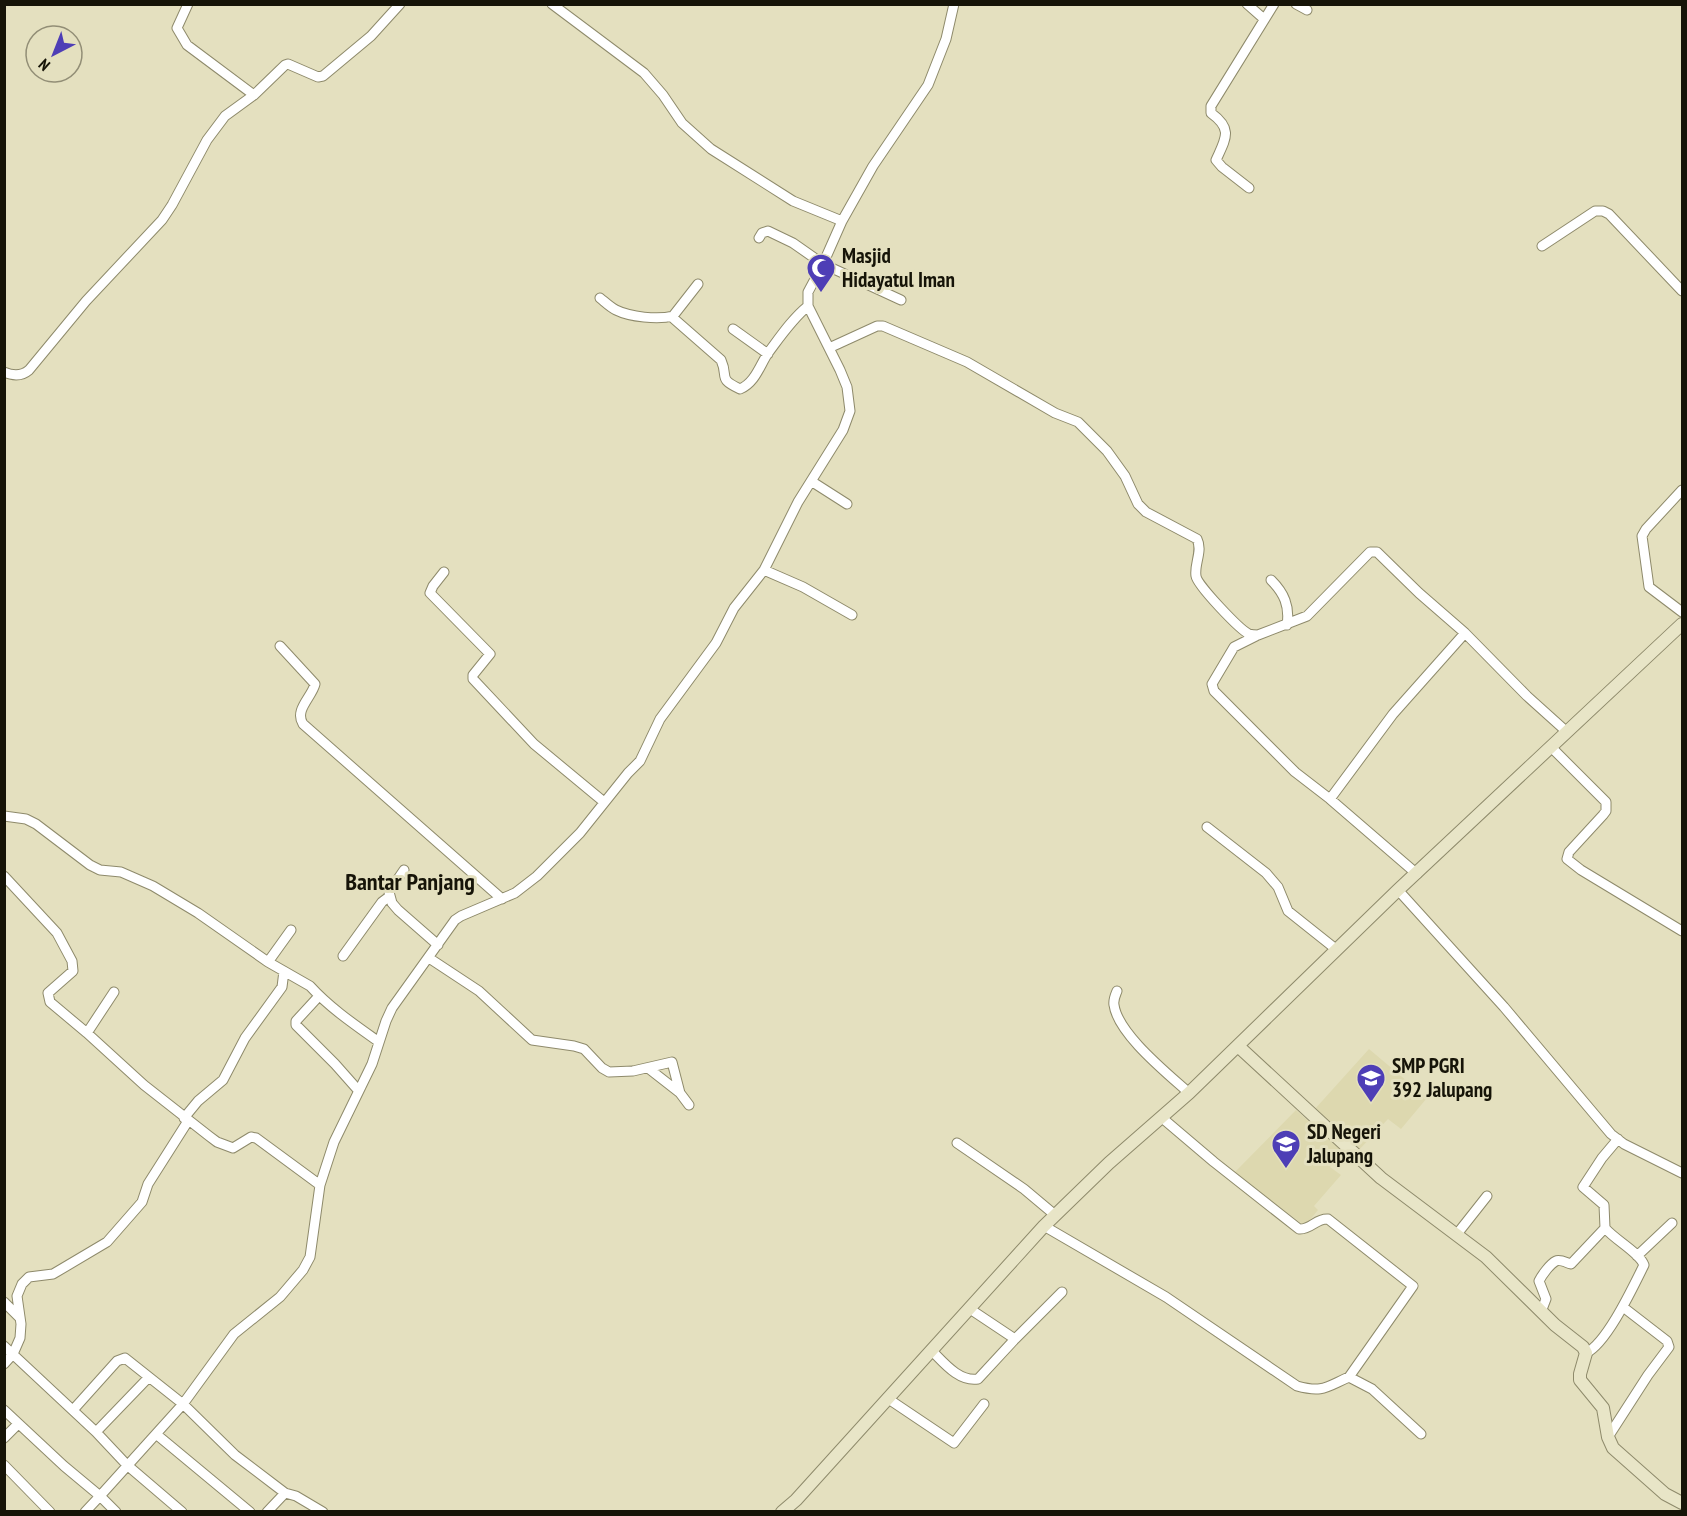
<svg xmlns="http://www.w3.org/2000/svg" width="1687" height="1516" font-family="'PT Sans Narrow',sans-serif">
<rect width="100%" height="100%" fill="#e4e0bf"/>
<path fill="#ddd8af" d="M1369,1049L1427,1098L1401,1129L1388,1119L1357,1152L1314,1110Z
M1296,1110L1342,1151L1330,1167L1341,1175L1314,1206L1318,1210L1305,1226L1234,1173Z"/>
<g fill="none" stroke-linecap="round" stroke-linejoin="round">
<g stroke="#8e8a6b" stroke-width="11">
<path id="street" d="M188,4L177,28L187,45L254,95
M552,4L644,73L663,95L682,123L711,149L793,201L842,221
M1247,4L1264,19
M1296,4L1307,10
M1249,188L1222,167L1216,160C1226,138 1233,129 1211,113V106L1274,4
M759,238L762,233L768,231L793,243L823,264L901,300
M1542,246L1595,211H1603L1609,214L1682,291
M698,284L673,316V318L721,360C729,378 717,378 740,389C755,383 760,365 768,353C780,337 792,319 808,306
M600,298C605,302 610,307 616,310C630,317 658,320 673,316
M733,329L768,354
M829,348L877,326H883L967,362L1055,413L1078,422L1107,451L1125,476L1138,504L1146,512L1197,539C1203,551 1194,564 1196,576C1197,585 1240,630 1249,634C1252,635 1255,635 1258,635L1307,616L1370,552H1377L1419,593L1465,633L1527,696L1567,732
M4,372C13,376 22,376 29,370L86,301L162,220L172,205L207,140L225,116L254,95L285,65L288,64L318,77L323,76L371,36L400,4
M811,481L847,504
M1682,490L1646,529L1642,536L1649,587L1682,612
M764,570L803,587L852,615
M444,572L433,586L430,593L490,654L473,675V679L534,744L604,802
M1271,580C1284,593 1290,606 1287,625
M1256,636L1234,647L1212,684L1214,691L1295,772L1330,799L1417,874
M280,646L315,684C312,697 294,710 303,724L502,899
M1551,747L1606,802V811L1603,815L1569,852L1567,859L1581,870L1682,931
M1330,799L1393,714L1465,633
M4,816L26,819L36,824L90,865L100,870L121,872L153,886L198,913L268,962L310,986C330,1008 355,1025 379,1042
M1207,827L1266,873L1278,887L1288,911L1337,950
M404,870L389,892L392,903L398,910L438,945
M4,876L57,933L72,961L73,971L48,993L50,1002L87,1033L144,1085L209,1136L217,1142L233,1148L251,1137L256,1138L320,1185
M1398,890L1504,1007L1611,1134L1624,1144L1682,1173
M343,956L382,902L390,896
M429,958L479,991L532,1040L574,1046L584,1049L602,1068L609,1072L633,1071L672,1062L680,1093L689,1105
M268,962L291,930
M1117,991C1115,996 1113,1000 1114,1005C1118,1034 1167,1073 1189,1093
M319,996L296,1021V1025L335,1064L358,1090
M87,1033L114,992
M648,1068L680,1093
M1161,1117L1214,1162L1299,1229C1311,1230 1316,1218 1328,1219L1413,1286L1349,1377
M184,1118L198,1101L223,1080L245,1038L282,987L284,971
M957,1143L1024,1189L1055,1215
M1044,1226L1166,1297L1297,1386C1323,1393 1326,1387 1349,1377L1372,1389L1421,1434
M1457,1234L1487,1196
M1637,1256L1672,1223
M4,1302L19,1317
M1541,1312L1546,1299L1539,1281C1542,1275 1550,1264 1556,1261C1560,1259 1567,1263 1571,1264L1605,1228
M1015,1339L1062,1292
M4,1346L96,1432L127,1465L182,1512
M932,1351C944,1363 959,1382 978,1379L1015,1339L970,1309
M1586,1353C1607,1343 1633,1287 1644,1265C1640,1253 1615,1240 1605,1228L1604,1205L1583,1187L1602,1158L1618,1139
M4,1364L13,1354L20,1338L21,1324L17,1296L22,1284L29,1277L53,1274L107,1242L142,1202L148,1184L188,1121
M887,1398L954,1443L984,1404
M4,1410L64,1466L100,1496L183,1404L234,1334L280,1297L303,1270L310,1257L320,1185L334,1142L372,1064L386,1021L392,1008L455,920L461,916L515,893L537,876L580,833L628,773L640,761L660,719L716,643L734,608L764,570L798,502L843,430L850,411L847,387L840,370L808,306V292L823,264L842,221L873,166L928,85L946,39L954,4
M73,1410L117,1361L125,1358L183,1404L235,1455L285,1493L296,1496L323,1512
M96,1432L149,1377
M156,1434L250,1512
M1608,1437L1648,1375L1669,1347L1667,1341L1623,1307
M4,1438L18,1424
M4,1465L50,1512
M85,1512L100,1496L116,1512
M267,1512L285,1493"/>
</g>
<g stroke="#8e8a6b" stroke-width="14">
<path id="secondary" d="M1238,1046L1381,1178L1486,1257L1555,1325L1583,1347L1586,1353L1580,1374V1380L1603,1408L1608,1437L1613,1448L1665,1494L1682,1503
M782,1512L796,1500L1044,1226L1109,1163L1189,1093L1398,890L1682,624"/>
</g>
<use href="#street" stroke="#fff" stroke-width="9"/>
<use href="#secondary" stroke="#e8e5c7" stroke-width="12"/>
</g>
<defs>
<g id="mosque-pin" transform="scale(1.5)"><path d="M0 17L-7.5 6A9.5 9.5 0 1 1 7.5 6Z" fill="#4e3eb6" stroke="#e4e0bf"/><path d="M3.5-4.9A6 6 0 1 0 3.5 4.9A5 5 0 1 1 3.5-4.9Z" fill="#fff"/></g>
<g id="school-pin" transform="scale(1.5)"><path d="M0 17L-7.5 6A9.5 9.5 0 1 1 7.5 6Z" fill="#4e3eb6" stroke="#e4e0bf"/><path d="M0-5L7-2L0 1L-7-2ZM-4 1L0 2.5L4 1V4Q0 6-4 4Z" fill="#fff"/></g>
</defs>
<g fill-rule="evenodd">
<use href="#mosque-pin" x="821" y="268"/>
<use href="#school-pin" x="1371" y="1078"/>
<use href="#school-pin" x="1286" y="1144"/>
</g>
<g text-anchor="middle" stroke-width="6" stroke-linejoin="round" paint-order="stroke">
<g font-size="21" font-weight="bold" fill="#161408" stroke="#e4e0bf" text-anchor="start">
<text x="842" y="263">Masjid<tspan x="842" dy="24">Hidayatul Iman</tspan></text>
<text x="1392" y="1073">SMP PGRI<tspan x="1392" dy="24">392 Jalupang</tspan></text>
<text x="1307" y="1139">SD Negeri<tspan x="1307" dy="24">Jalupang</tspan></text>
</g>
<g font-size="24" font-weight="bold" fill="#161408" stroke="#e4e0bf">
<text x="410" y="890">Bantar Panjang</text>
</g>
</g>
<rect width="1687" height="1516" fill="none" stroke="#161408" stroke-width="12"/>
<g transform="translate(54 54) rotate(222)"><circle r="28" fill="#e4e0bf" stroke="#928e76" stroke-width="1.5"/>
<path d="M0-4.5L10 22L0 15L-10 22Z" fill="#4e3eb6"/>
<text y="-9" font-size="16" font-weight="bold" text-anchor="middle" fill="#161408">N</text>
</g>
</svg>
